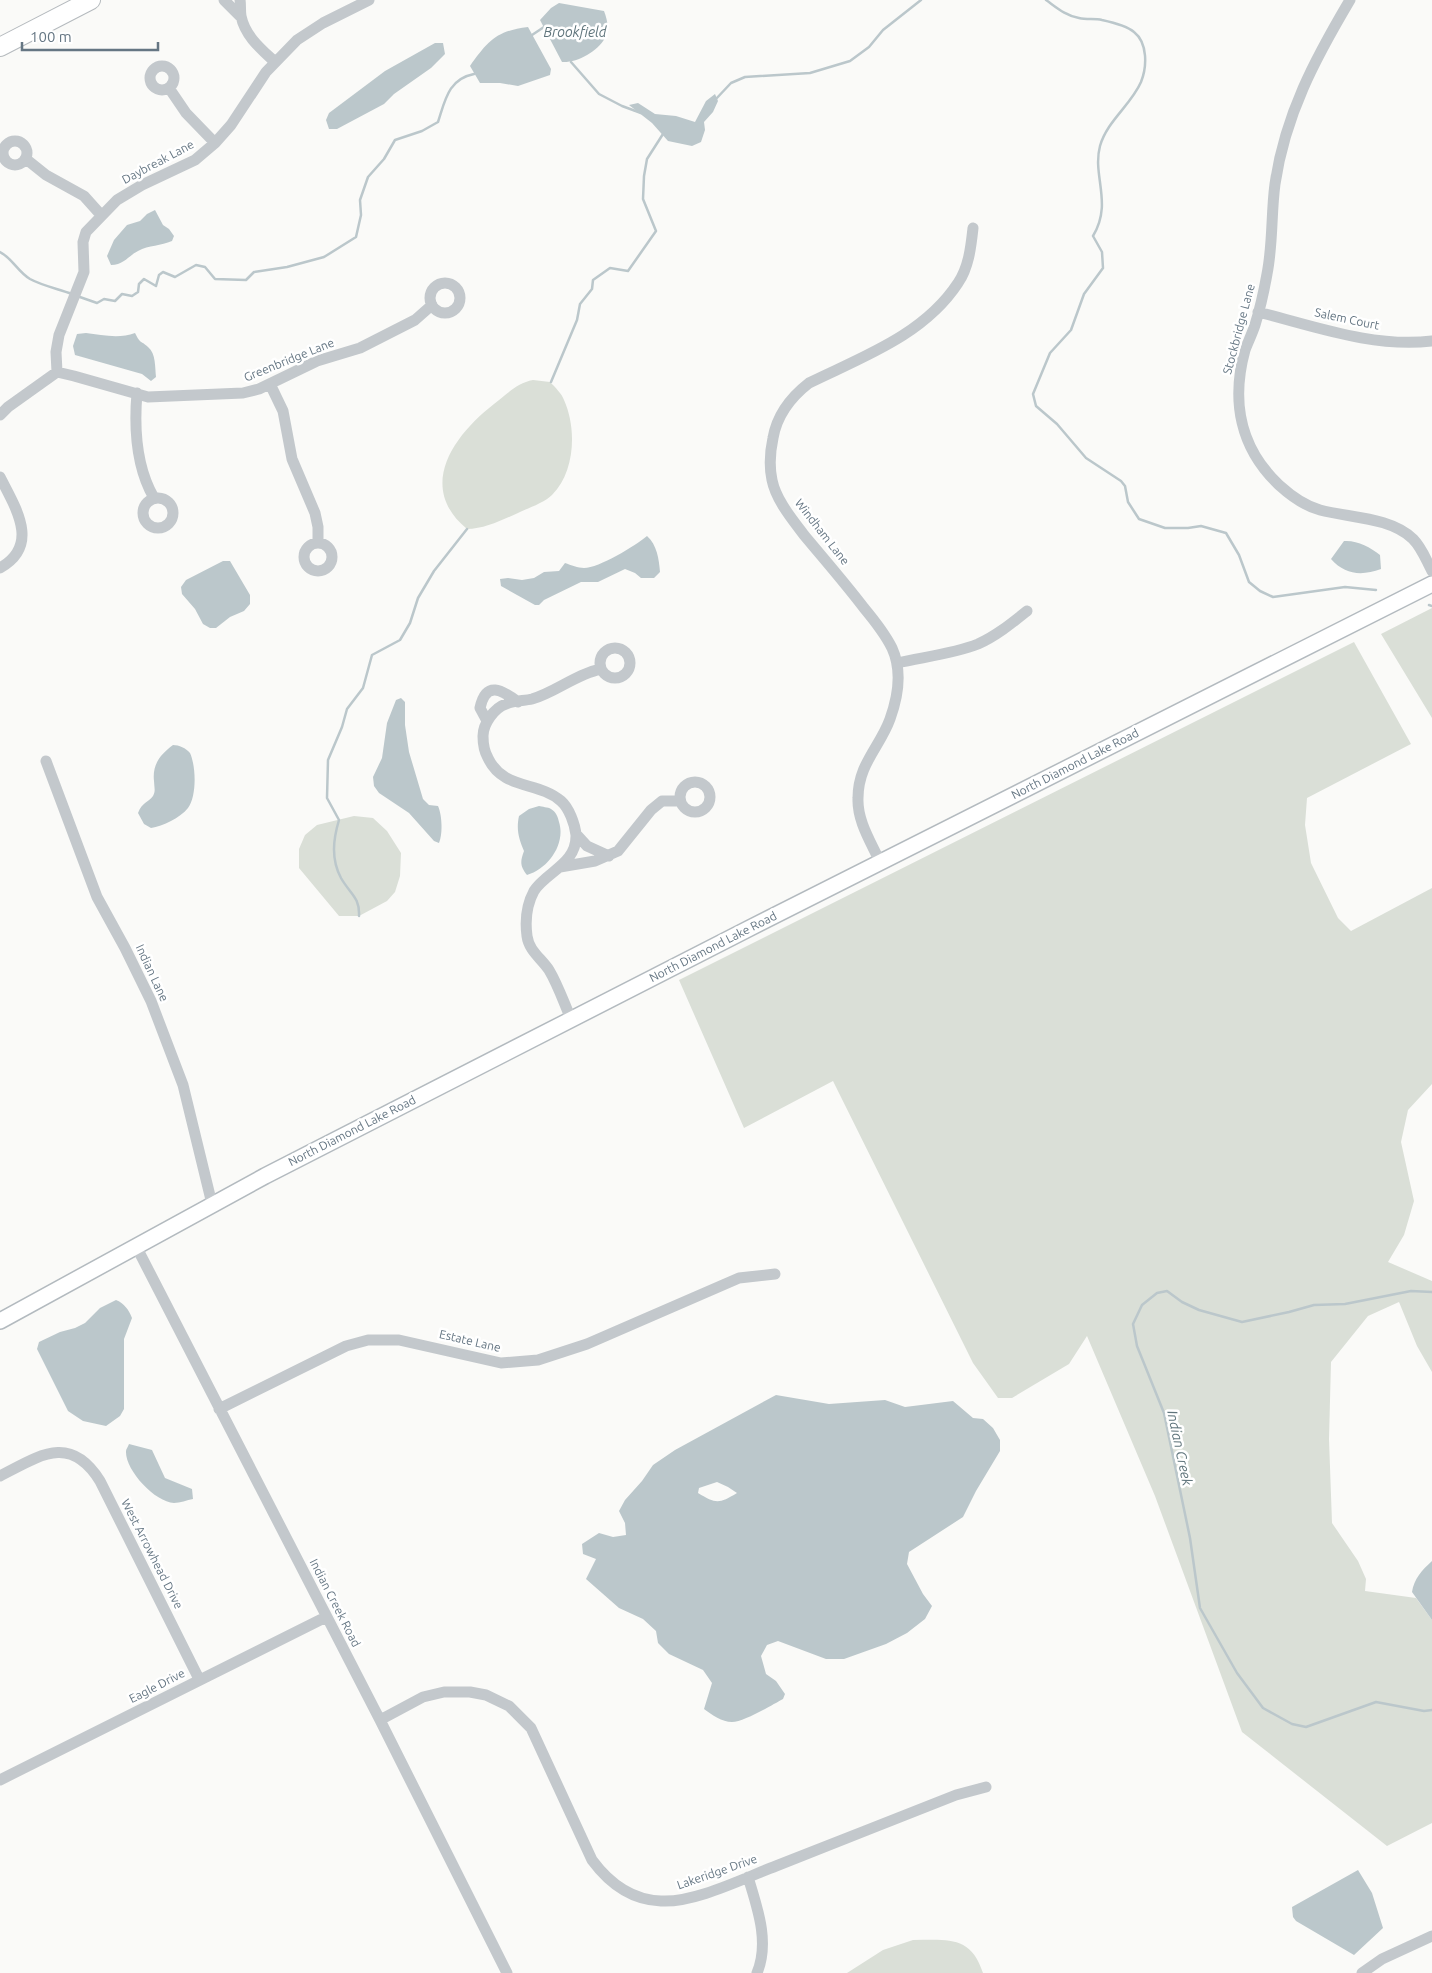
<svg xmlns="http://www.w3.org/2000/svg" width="1432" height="1973" font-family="Ubuntu,sans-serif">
<rect width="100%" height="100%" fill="#fafaf8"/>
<path fill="#dadfd7" d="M533,380L550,382C555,387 562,394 564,400C577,429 575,472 552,495C544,503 528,508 518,513C502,520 484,529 467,529C416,487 454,435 494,404C507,394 517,383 533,380Z
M1432,608V718L1381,634Z
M1354,642L1411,744L1307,798L1305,825L1311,863L1338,918L1351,931L1432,888V1084L1408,1110L1401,1142L1414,1201L1404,1235L1388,1262L1432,1281V1372L1417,1346L1399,1302L1368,1316L1331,1362L1329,1439L1332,1523L1358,1561L1366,1579L1365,1591L1416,1598L1432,1620V1823L1387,1846L1242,1732L1155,1496L1087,1336L1069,1364L1012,1398H998L973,1363L833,1081L744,1128L679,980Z
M354,816L373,818L387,831L401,853L400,876L395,892L387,901L359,916H339L299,868V849L305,835L317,825Z
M913,1940C947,1940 971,1935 983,1973H847L883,1950Z"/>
<path fill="#bbc7cb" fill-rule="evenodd" d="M559,3L604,11C607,19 610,30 605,38C597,52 577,63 562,62L540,20L551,8Z
M528,27L551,69L550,75L518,86L500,83H480L470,66C488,41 496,31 528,27Z
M435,43H443L445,54L431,68L394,94L384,104L337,129H329L326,120L329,113L385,71Z
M715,94L718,101L713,112L704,122L705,130L701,142L692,146L668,141L652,123L629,105L638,103L655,114L676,116L695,122L706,101Z
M155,210L163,225L169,229L174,236L172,241C161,246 149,245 138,251C128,256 124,265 111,265L107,256L114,240L127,225L140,221L147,214Z
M86,333C102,335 119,339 135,333C141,345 141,340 148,347C156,353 155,368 156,377L151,381L142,374L75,355L73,346L77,334Z
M647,536C657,545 659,559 660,572L654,578H641L635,573L625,569L598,582H581L544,600L539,605H535L501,586L500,579L508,578L522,580L534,578L544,572L559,571L565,563C571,565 578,568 584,568C599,568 635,546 647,536Z
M1344,541C1357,540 1370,547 1380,555L1381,569C1362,576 1345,575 1331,559Z
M223,561H230L250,595V604L244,611L230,617L216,628H210L203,624L195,609L182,594L181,587L186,580Z
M401,698L405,702V725L409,752L423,799L429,805L438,806C442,815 443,833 439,843L434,841L409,813L379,793L374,786L373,777L382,758L387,723L396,700Z
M173,745C179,745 186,748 190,753C196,766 197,796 188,808C180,818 163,826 151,828L144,824L138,813C142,802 148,803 153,796C156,791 154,786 154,781C152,764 161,754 173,745Z
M539,806C542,807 548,807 551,809C556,812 558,817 559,822C566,844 548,869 527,875C520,866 520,862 524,851C519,839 516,830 519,816L529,809Z
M116,1300C124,1303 129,1310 132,1318L124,1339V1409L120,1416L106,1426L83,1421L68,1411L37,1349L39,1342L60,1332L75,1328L85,1323L100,1308Z
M776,1395L829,1404L885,1400L905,1407L953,1401L973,1418L983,1419L993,1428L1000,1440V1451L976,1491L963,1517L909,1552L907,1564L923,1594L932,1606L925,1619L907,1633L886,1644L844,1659H826L778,1641L767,1645L761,1656L766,1674L776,1681L785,1694L783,1699C772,1705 744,1722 732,1722C722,1722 712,1715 704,1709L712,1683L703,1670L669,1654L658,1643L656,1631L643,1619L619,1608L586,1579L596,1559L583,1554L582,1544L599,1533L613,1537L626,1535L625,1523L619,1511L625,1500L642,1481L653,1465L675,1450ZM717,1482L728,1487L737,1493C719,1504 716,1504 698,1493L699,1488Z
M129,1444L152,1450L165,1478L192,1489L193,1499C187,1500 180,1503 174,1503C155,1502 125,1470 126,1451C126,1449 128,1447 129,1444Z
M1432,1561V1620L1412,1592C1414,1579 1422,1570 1432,1561Z
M1358,1870L1372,1893L1383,1928L1354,1955L1296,1921L1293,1917L1292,1907Z"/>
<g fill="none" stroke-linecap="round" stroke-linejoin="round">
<path stroke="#bbc7cb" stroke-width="2.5" d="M1046,0C1056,7 1066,16 1079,18C1087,20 1095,18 1102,20C1111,22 1127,26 1134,32C1148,43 1147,67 1141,82C1131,105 1107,121 1100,146C1092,176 1113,203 1093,236L1102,252L1103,268L1084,294L1071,330L1050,353L1033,394L1036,406L1057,424L1086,458L1121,481L1125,486L1128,502L1139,519L1165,528H1188L1201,526L1226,533L1239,555L1249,582L1260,591L1273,597L1345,587L1376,590
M532,35L544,27
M571,62L599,94L622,106L641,113
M715,100L731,83L745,77L810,73L850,61L869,47L883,30L921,0
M0,252C12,258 18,272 30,279C43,286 59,289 72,294
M77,296L97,303L104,299L115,301L122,294L132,296L138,292L139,284L144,279L156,286L159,275L163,272L175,277L196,265L205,267L215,279L246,280L254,272L287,267L324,257L356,237L361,215L360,200L368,177L384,159L395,140L422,131L438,122C445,101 448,79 474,74
M551,382L577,320L580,304L592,289L593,280L610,268L628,271L656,231L643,199L644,176L647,159L663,134
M1429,605L1432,606
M359,916C360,897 350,894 341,878C331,859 333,840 339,820L327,798L328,760L342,727L347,709L363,688L372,655L400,640L410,623L418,598L434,571L467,529
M1432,1292L1411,1291L1345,1304L1314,1305L1289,1312L1242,1322L1199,1310L1182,1302L1167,1291L1157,1293L1142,1305L1133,1324L1137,1346L1164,1413L1190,1538L1200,1608L1237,1673L1263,1708L1292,1724L1306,1727L1376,1702L1424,1711L1432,1710"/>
<g stroke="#b3babf" stroke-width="18">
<path id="secondary" d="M0,1321L265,1176L748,929L1432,584"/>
</g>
<g stroke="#b5babe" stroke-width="20">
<path id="primary" d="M0,47L91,0"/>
</g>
<path stroke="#c3c8cc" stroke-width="11" d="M224,0L241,17
M240,0C241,5 240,11 241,16C245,36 261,49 275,62
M1350,0C1315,59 1285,115 1275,184C1271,214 1273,244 1267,274C1264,291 1260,309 1255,325C1252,334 1248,342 1245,350C1231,401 1240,448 1279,485C1290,495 1305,506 1320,510C1350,518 1390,517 1413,539C1422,548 1426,560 1432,571
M150 78a12 12 0 1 1 24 0a12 12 0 1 1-24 0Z
M169,88L186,113L215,143
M3 153a12 12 0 1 1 24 0a12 12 0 1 1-24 0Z
M26,159L46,175L84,196L101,215
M430 298a15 15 0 1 1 30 0a15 15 0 1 1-30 0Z
M1258,312C1314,326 1373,348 1432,341
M57,372L56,352L59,335L84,272L83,242L86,232L117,200L142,185L195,160L215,143L231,125L266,72L297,40L323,23L369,0
M57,372L74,376L148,397L243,393L259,389L317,361L360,348L415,320L432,305
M270,384L283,411L292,459L315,513L318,527V543
M137,393C134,428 136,467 154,498
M0,415L8,407L57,372
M0,477C15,507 41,545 0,568
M143 513a15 15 0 1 1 30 0a15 15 0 1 1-30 0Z
M304 557a14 14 0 1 1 28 0a14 14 0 1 1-28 0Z
M600 663a15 15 0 1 1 30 0a15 15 0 1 1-30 0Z
M897,663C923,657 953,654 978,644C996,636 1012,623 1027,611
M487,721L480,708C486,680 502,690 518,702
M46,761L97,897L125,948L151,1001L183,1085L212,1204
M680 797a15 15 0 1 1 30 0a15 15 0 1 1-30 0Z
M576,834L587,846L609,856
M880,862C871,842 857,821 858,798C858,764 880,747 890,719C898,697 902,670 892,648C885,634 874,620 864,608C845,583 824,559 804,535C792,519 776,500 772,480C769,466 770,452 773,438C777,415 791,397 809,383C862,357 924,335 958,283C969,267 971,246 973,228
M560,867L595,861L618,851L651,810L662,801H680
M571,1019C564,1003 558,985 549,970C541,958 529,951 527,936C525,921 527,904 534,891C546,872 577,864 576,835C575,824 569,808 561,801C538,781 503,790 488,758C484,751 483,745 483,736C483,724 494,708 506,704C514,700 524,701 532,699C556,692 576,674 601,669
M136,1246L380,1720L507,1973
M219,1409L346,1346L368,1340H399L501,1363L538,1360L587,1344L739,1278L775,1274
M0,1476C39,1456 70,1433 100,1481L199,1679
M380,1720L423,1697L444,1692H470L486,1695L509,1706L531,1728L592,1860C609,1883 631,1900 661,1901C695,1903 744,1878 776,1866C836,1842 896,1819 956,1795L986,1787
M0,1780L326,1617
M748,1877C757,1907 770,1942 757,1973
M1362,1973L1382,1959L1432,1936"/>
<use href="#secondary" stroke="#fff" stroke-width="15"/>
<use href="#primary" stroke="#fff" stroke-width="18"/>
</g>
<g text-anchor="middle" stroke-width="5" stroke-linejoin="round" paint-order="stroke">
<g font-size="12" fill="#657683" stroke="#fff">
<text transform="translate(158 162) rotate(-28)" y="4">Daybreak Lane</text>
<text transform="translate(1347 319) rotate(12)" y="4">Salem Court</text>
<text transform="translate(1239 329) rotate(-75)" y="4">Stockbridge Lane</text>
<text transform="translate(289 360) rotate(-22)" y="4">Greenbridge Lane</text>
<text transform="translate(822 532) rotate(52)" y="4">Windham Lane</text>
<text transform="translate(1075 764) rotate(-27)" y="4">North Diamond Lake Road</text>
<text transform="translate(713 947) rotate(-27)" y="4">North Diamond Lake Road</text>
<text transform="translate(152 973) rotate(65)" y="4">Indian Lane</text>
<text transform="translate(352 1131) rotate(-27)" y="4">North Diamond Lake Road</text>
<text transform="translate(470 1341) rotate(13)" y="4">Estate Lane</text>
<text transform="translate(152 1554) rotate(63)" y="4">West Arrowhead Drive</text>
<text transform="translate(335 1603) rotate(63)" y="4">Indian Creek Road</text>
<text transform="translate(157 1686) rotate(-27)" y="4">Eagle Drive</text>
<text transform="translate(717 1872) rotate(-19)" y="4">Lakeridge Drive</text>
</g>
<g font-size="14" font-style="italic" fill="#60757c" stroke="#fff">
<text x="575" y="37">Brookfield</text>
<text transform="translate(1180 1448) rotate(78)" y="5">Indian Creek</text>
</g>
</g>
<path d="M22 42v8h136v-8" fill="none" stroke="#657683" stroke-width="2.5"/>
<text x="30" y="42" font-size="15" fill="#657683" stroke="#ffffff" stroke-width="4" paint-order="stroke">100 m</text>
</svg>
